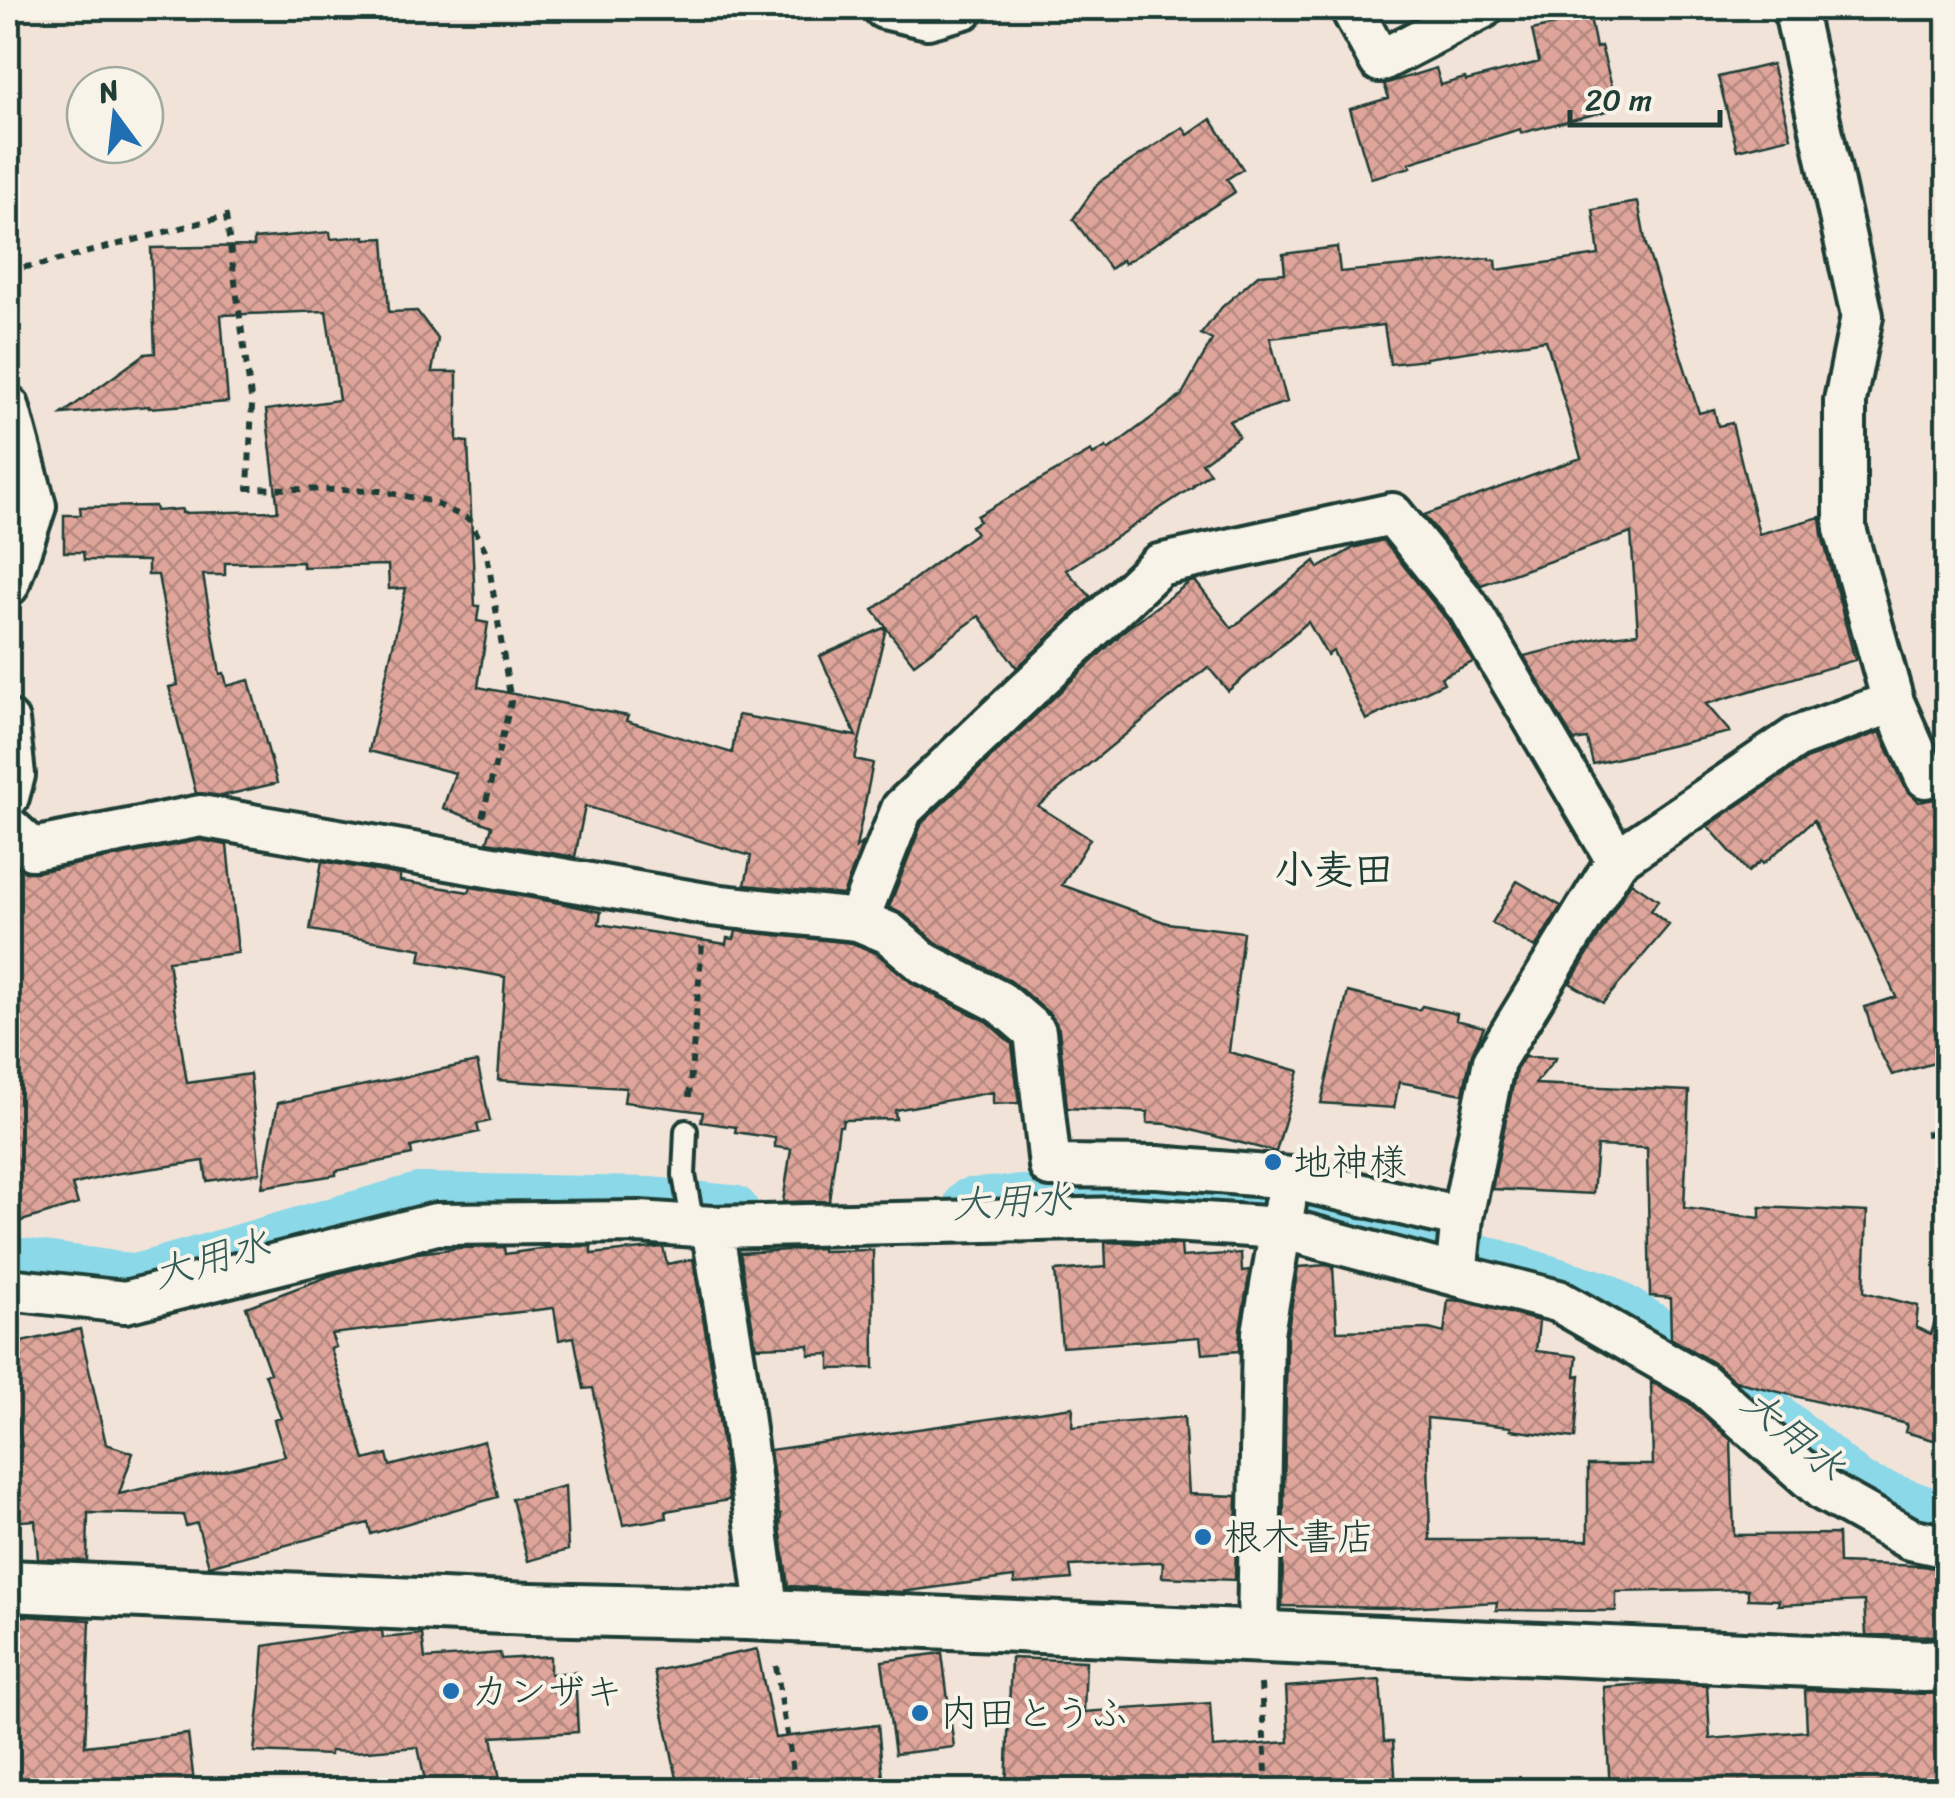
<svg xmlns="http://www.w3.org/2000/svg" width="1955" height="1798" font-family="Sriracha,'Klee One',sans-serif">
<defs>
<pattern id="building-cross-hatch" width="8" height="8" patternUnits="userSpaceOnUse" patternTransform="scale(2.5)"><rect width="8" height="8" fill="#dfa59b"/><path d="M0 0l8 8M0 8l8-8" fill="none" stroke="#b4887f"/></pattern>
</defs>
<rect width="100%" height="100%" fill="#f2e3d9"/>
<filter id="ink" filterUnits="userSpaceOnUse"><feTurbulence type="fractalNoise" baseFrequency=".01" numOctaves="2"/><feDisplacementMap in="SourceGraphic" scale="20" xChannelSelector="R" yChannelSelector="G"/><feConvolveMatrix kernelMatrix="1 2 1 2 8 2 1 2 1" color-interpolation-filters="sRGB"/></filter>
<g filter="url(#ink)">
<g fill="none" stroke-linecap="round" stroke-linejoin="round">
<path stroke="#8ad8e8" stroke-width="52" d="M970,1204L1094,1197L1264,1203L1444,1249L1601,1297L1710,1365L1859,1488L1948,1520
M8,1262L136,1280L419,1199L652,1203L733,1211"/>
</g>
<path fill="url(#building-cross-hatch)" stroke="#1f3d34" stroke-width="2.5" d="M1590,17L1596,48L1601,46L1618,108L1521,133L1520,129L1409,163L1411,167L1371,178L1350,109L1389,98L1384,84L1436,68L1441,85L1465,78L1466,81L1539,62L1532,30Z
M1772,64L1791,137L1737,150L1718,77Z
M1211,119L1243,169L1227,179L1235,192L1124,264L1122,260L1110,269L1073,219L1099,182L1183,127L1188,135Z
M1638,202L1646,245L1699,413L1714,409L1718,426L1732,423L1759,534L1820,517L1822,535L1855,660L1706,704L1730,732L1593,764L1587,739L1574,741L1524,656L1602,637L1638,633L1631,533L1481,585L1424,515L1581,458L1546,340L1426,358V360L1390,364L1384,325L1270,338L1287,402L1229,421L1239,436L1202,463L1210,473L1193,485L1194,486L1066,570L1091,597L1017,668L979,616L914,664L886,628L855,759L873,763L856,848L863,842L843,895L745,885L751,856L585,806L575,857L487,842L492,826L443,808L455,773L369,751L406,588L389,589L388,565L303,567V562L225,563V575H203L220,674L224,673L227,686L249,680L277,783L222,796L196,793L169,687L178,685L158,575H148V561L84,560L83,552H64V515H81L80,507L155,506L156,511L182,509V513L278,511L266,410L339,400L326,311L221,315L228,402L149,408V406L62,414L145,354L155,353L151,248L254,246V239L330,232L331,239L365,236V239L384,238L389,312L417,311L438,339L432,372H457V441L468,442L475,606H479L477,621L488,623L478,687L628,716L626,721L732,753L738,715L856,736L820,656L886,627L873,610L976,533L971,526L979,521L977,516L1091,451L1093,455L1106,447L1108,450L1181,396L1212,340L1201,334L1222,307L1258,275L1285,273L1283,254L1337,247L1340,272L1489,258V260H1496L1497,270L1599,255L1593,210Z
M1383,540L1448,621L1473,662L1441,677L1444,683L1366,720L1333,651L1327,655L1308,622L1228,691L1208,667L1038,806L1090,839L1062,885L1167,923L1243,932L1229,1052L1299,1071L1276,1152L1168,1124L1147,1123L1148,1112L1067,1108L1059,1029L1050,1014L1011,981L937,943L904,915L889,907L922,823L1126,629L1190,582L1195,581L1232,628L1315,561L1319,568L1353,548Z
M1880,732L1905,787L1919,802L1935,799L1948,825V1059L1892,1075L1877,1046L1865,1007L1896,997L1814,820L1763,864L1761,861L1748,872L1708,826L1808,758Z
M200,840L227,845L238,953L168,961L187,1083L250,1074L260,1173L207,1181L204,1161L114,1174L72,1185L78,1204L8,1225V860L25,872H37Z
M322,861L400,875V881L469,892L471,887L565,904L601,912L599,924L726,944L727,938L734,939L736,931L852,943L876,953L913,984L987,1022L1012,1044L1019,1103L993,1104V1092L895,1110L896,1119L843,1120L842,1126H839L829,1201L783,1202L791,1149L775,1147V1138L735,1132L736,1127L701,1122L703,1112L624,1102L626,1088L498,1080L505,977L420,961L422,949L310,930Z
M1517,881L1561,906L1535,948L1492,923Z
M1631,882L1658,900L1651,911L1669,925L1603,1003L1570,983Z
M1348,992L1419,1010L1422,1006L1457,1014L1456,1020L1484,1027L1471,1056L1463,1094L1399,1082L1394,1108L1321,1103Z
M1524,1057L1556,1058L1535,1084L1689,1091L1684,1208L1760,1218V1207L1867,1212L1864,1292L1918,1306L1916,1327L1931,1334L1935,1321L1948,1322V1444L1905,1432L1907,1424L1735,1381L1715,1364L1671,1338L1670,1298L1650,1296L1647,1148L1597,1146L1593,1194L1492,1189L1516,1070Z
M477,1062L490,1121L477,1124L479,1132L411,1147L412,1155L336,1171V1175L262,1187L278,1103Z
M1105,1242L1181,1245L1182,1257L1241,1253L1242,1271L1250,1270L1240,1329L1239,1351L1202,1354L1200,1337L1062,1347L1055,1271L1106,1267Z
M591,1246V1254L663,1247L667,1264L693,1259L716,1394L729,1500L666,1511L667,1518L623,1525L593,1388L584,1389L574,1337L559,1340L554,1308L331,1334L336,1347L331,1349L365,1460L387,1454L390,1466L484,1441L498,1497L371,1534L368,1523L209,1566L197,1523L186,1526L183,1515L88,1513L87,1561L38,1559L35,1520L8,1522V1447L22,1446L8,1378V1345L80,1329L106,1444L133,1453L119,1494L285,1456L274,1420L281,1418L265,1374L270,1373L246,1307L335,1274L417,1253L459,1248L504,1247L505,1254L553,1247Z
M822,1248V1251L873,1250L874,1368L830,1369V1354L809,1355V1345L756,1347L740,1253Z
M1328,1265L1333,1267L1337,1331L1429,1329L1444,1333L1448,1300L1463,1301L1539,1321L1536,1351L1577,1356L1575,1376L1580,1375L1575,1438L1510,1430L1511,1427L1427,1418L1430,1540H1588V1465H1653L1651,1382L1689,1403L1731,1440L1734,1535L1838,1534L1839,1563L1922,1566L1948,1570V1636L1866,1635L1864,1601L1778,1605L1779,1600L1748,1599V1589L1616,1592V1611L1496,1610L1497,1602L1388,1608L1282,1606L1287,1335L1298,1267Z
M1073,1407L1072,1427L1184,1417L1189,1494L1237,1496L1235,1580L1162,1577L1163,1562L1070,1566L1072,1579L1014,1584V1577L901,1592L788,1586L780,1527L781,1514H779L770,1450Z
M565,1486L568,1550L528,1561L512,1499Z
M8,1615L90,1620L85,1746L188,1734L195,1790H8Z
M363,1630L382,1631L383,1638L422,1634L425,1659L500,1653L501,1659L550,1656V1674L575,1672L578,1732L492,1737L502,1790H427L418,1747L354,1752L330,1751V1755L254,1752L260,1700L264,1646Z
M757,1649L775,1738L878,1725L884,1790H808L807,1787L679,1788L654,1671Z
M942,1653L954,1747L895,1754L882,1661Z
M1011,1658L1086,1661L1084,1712L1210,1703L1213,1748L1289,1742L1286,1687L1380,1680L1384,1741H1393L1396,1790H1292L1291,1784L1194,1790H1006Z
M1659,1683L1707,1685L1710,1739L1807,1731L1805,1690L1948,1694V1790H1610L1604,1687Z"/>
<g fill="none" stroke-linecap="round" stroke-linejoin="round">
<g stroke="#1f3d34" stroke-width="28">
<path id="service" d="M686,1131L684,1175L693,1226"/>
</g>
<g stroke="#1f3d34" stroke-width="48">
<path id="minor" d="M884,8L928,18L964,8
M1351,8L1380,61L1482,8
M8,406L35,506L8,585
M1893,702L1926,777
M8,721L14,775L8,797
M8,827L32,849L200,816L711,905L858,920
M1617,860L1468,607L1392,514L1159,565L902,809L858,920L889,933L924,963L1000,1002L1035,1032L1050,1166L1157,1167L1290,1178L1462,1218L1456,1275L1558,1301L1703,1384L1823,1490L1910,1539L1948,1547
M1462,1218L1494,1061L1617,860L1797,737L1893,702L1845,529V401L1862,316L1795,11L1791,8
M712,1227L739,1391L768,1616
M8,1289L125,1302L436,1224L639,1222L712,1227L1126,1218L1281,1228L1456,1275
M1258,1637L1263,1333L1285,1203"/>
</g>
<g stroke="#1f3d34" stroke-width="58">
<path id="tertiary" d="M8,1586L530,1609L747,1614L1924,1666L1948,1665"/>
</g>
<path stroke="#1f3d34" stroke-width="6" stroke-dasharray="8 8" stroke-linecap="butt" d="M8,270L43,264L226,216L252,405L248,488L380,491L430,501L470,520L487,554L511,702L481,822
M689,1097L702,945
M1925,1134L1948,1132
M776,1666L796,1790
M1261,1684L1267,1790"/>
<use href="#service" stroke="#f7f3e8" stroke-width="20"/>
<use href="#minor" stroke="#f7f3e8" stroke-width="40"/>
<use href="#tertiary" stroke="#f7f3e8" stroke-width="50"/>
</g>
</g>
<g fill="#1f6fb2" stroke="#f7f3e8" stroke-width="4">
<circle cx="1273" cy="1162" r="10"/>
<circle cx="1203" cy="1537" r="10"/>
<circle cx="451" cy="1691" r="10"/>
<circle cx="920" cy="1713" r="10"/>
</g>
<g text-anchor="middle" stroke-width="8" stroke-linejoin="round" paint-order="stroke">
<g font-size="38" fill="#1f3d34" stroke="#f7f3e8" text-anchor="start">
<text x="1293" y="1175">地神様</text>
<text x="1223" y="1550">根木書店</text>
<text x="471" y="1704">カンザキ</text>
<text x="940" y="1726">内田とうふ</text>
</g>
<g font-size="40" font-weight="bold" fill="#1f3d34" stroke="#f7f3e8">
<text x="1334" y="883">小麦田</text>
</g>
<g font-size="40" font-style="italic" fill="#345c58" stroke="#f7f3e8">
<text transform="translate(1012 1201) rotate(-3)" y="14">大用水</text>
<text transform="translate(211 1258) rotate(-16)" y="14">大用水</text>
<text transform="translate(1794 1434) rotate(40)" y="14">大用水</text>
</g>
</g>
<rect width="1955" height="1798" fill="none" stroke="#f7f3e8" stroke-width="40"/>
<rect x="20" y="20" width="1915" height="1758" fill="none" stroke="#1f3d34" stroke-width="4" filter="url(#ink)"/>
<g transform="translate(115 115) rotate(345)"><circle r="48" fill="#f7f3e8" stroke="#a1aaa0" stroke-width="2.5"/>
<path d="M0-8L18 38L0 25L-18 38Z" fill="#1f6fb2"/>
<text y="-15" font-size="28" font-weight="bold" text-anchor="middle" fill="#1f3d34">N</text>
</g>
<path d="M1570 110v15h150v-15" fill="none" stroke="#1f3d34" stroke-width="5"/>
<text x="1585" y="110" font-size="30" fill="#1f3d34" stroke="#f7f3e8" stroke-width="8" paint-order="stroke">20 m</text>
</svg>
